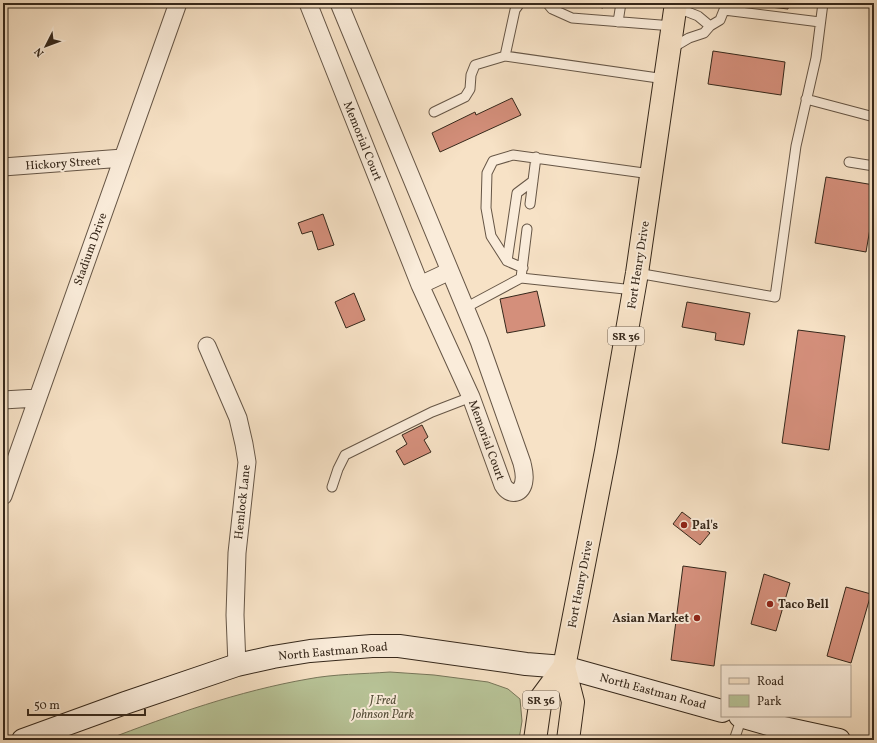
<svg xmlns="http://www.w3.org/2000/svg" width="877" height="743" font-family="Vollkorn,serif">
<rect width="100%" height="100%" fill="#f7e2c6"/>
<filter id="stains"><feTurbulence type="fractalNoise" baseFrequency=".005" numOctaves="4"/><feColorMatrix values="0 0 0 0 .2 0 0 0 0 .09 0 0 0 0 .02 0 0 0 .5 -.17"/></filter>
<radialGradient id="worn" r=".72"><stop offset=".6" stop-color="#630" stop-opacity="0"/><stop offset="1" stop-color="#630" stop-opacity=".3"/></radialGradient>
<path fill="#b8c498" stroke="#77765a" d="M390,672L434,675L488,682L508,689L520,699L522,721L519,740H106C171,715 239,691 308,679C334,674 363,674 390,672Z"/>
<path fill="#d48f7b" stroke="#36281b" d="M577,3H604L603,8Z
M770,3H789L788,9L770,7Z
M713,51L785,62L781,95L708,84Z
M512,98L521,115L440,152L432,133L475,112L476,115Z
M826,177L874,185V205L866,252L815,243Z
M323,214L334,245L318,250L312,231L302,234L298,223Z
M537,291L545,326L507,333L500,299Z
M354,293L365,320L346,328L335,302Z
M687,302L750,313L744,345L715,340L716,333L682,327Z
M798,330L845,336L829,450L782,443Z
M422,425L428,437L424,440L431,452L404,465L396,451L407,444L402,435Z
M682,512L710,533L700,545L673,524Z
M683,566L726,572L714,666L671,660Z
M764,574L790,583L776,631L751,624Z
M846,587L871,594L851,663L827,656Z"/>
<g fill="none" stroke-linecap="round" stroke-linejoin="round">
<g stroke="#665646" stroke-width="11">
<path id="lane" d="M547,3L552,9L572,18L673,26
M725,3L724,10L820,22
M675,7L698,16L710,26
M618,22L621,3
M672,48L689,38L704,33L710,26L720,20L724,10
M505,56L515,10L520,3
M806,99L874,117
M434,112L465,97L470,89L471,75L475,65L505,56L665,79
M849,162L874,166
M530,204L536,157
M527,229L521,278L634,290
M507,261L491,236L486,208L487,173L493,161L513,155L651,174
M523,268L507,261L517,193L533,181
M637,273L775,297L796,146L816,58L823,3
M465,308L521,278
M332,487L338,469L345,455L432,412L471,397
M734,740L742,717"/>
</g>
<g stroke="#665646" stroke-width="19">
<path id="street" d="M308,3L420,285L471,397L503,485C510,497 523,494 524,480C525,474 523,468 522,463L479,341L339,3
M3,167L123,158
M420,285L450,271
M207,346L238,418L244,444L247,462L237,553L235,615L237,665
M3,400L37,398
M3,496L178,3"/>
</g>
<g stroke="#36281b" stroke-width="24">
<path id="secondary" d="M740,716L779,727L839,740
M23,740L125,703L237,665L273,657L310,651L372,646H399L526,664L564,667L722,711"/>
</g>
<g stroke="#36281b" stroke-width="24">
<path id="primary" d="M564,667L573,702L568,740
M535,740L541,698L564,667L606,451L637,273L676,3"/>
</g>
<use href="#lane" stroke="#faecda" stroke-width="9"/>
<use href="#street" stroke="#faecda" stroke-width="17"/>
<use href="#secondary" stroke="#faecda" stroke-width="22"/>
<use href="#primary" stroke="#f7e2c6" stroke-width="22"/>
</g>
<g fill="#8f2418" stroke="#faecda" stroke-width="1.5">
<circle cx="684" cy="525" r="4"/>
<circle cx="770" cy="604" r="4"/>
<circle cx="697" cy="618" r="4"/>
</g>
<g text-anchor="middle" stroke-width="4" stroke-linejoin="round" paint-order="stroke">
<g fill="#faecda" stroke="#716354" stroke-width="1">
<rect x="608" y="327" width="36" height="18" rx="3"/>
<rect x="523" y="691" width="36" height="18" rx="3"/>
</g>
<g font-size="11" font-weight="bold" fill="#36281b">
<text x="626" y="340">SR 36</text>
<text x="541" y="704">SR 36</text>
</g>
<g font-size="12" fill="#36281b" stroke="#faecda">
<text transform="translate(363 141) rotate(68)" y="4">Memorial Court</text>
<text transform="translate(63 163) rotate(-4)" y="4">Hickory Street</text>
<text transform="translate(90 249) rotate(-70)" y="4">Stadium Drive</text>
<text transform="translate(638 265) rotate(-81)" y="4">Fort Henry Drive</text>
<text transform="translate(487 440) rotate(70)" y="4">Memorial Court</text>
<text transform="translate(242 502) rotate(-84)" y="4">Hemlock Lane</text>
<text transform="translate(580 584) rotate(-79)" y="4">Fort Henry Drive</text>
<text transform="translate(333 651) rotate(-5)" y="4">North Eastman Road</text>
<text transform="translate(653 691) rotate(15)" y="4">North Eastman Road</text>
</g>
<g font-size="12" font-weight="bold" fill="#36281b" stroke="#faecda" text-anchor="start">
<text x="692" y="529">Pal's</text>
<text x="778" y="608">Taco Bell</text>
<text x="689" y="622" text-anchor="end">Asian Market</text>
</g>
<g font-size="12" font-style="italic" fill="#564f3a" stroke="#faecda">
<text x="383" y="704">J Fred<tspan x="383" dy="14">Johnson Park</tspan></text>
</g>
</g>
<rect width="877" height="743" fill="none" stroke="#f7e2c6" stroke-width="16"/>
<rect x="4" y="4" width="869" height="735" fill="none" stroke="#36281b" stroke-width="2"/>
<rect x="8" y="8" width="861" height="727" fill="none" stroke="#36281b"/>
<rect x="721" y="665" width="130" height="52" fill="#faecda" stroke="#ac9e8e"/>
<rect x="729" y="678" width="20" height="6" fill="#f7e2c6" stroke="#ac9e8e"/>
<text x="757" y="685" font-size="12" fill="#36281b">Road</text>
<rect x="729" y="695" width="20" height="12" fill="#b8c498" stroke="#ac9e8e"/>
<text x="757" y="705" font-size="12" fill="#36281b">Park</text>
<g transform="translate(46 46) rotate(228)" stroke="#faecda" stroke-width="3" paint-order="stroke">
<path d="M0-3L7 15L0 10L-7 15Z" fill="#36281b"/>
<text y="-6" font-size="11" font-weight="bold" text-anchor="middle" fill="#36281b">N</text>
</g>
<path d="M28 709v6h117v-6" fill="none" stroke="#36281b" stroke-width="2"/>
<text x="34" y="709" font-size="12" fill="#36281b" stroke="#faecda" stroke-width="3" paint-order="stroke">50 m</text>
<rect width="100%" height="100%" filter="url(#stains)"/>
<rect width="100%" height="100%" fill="url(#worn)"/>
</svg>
